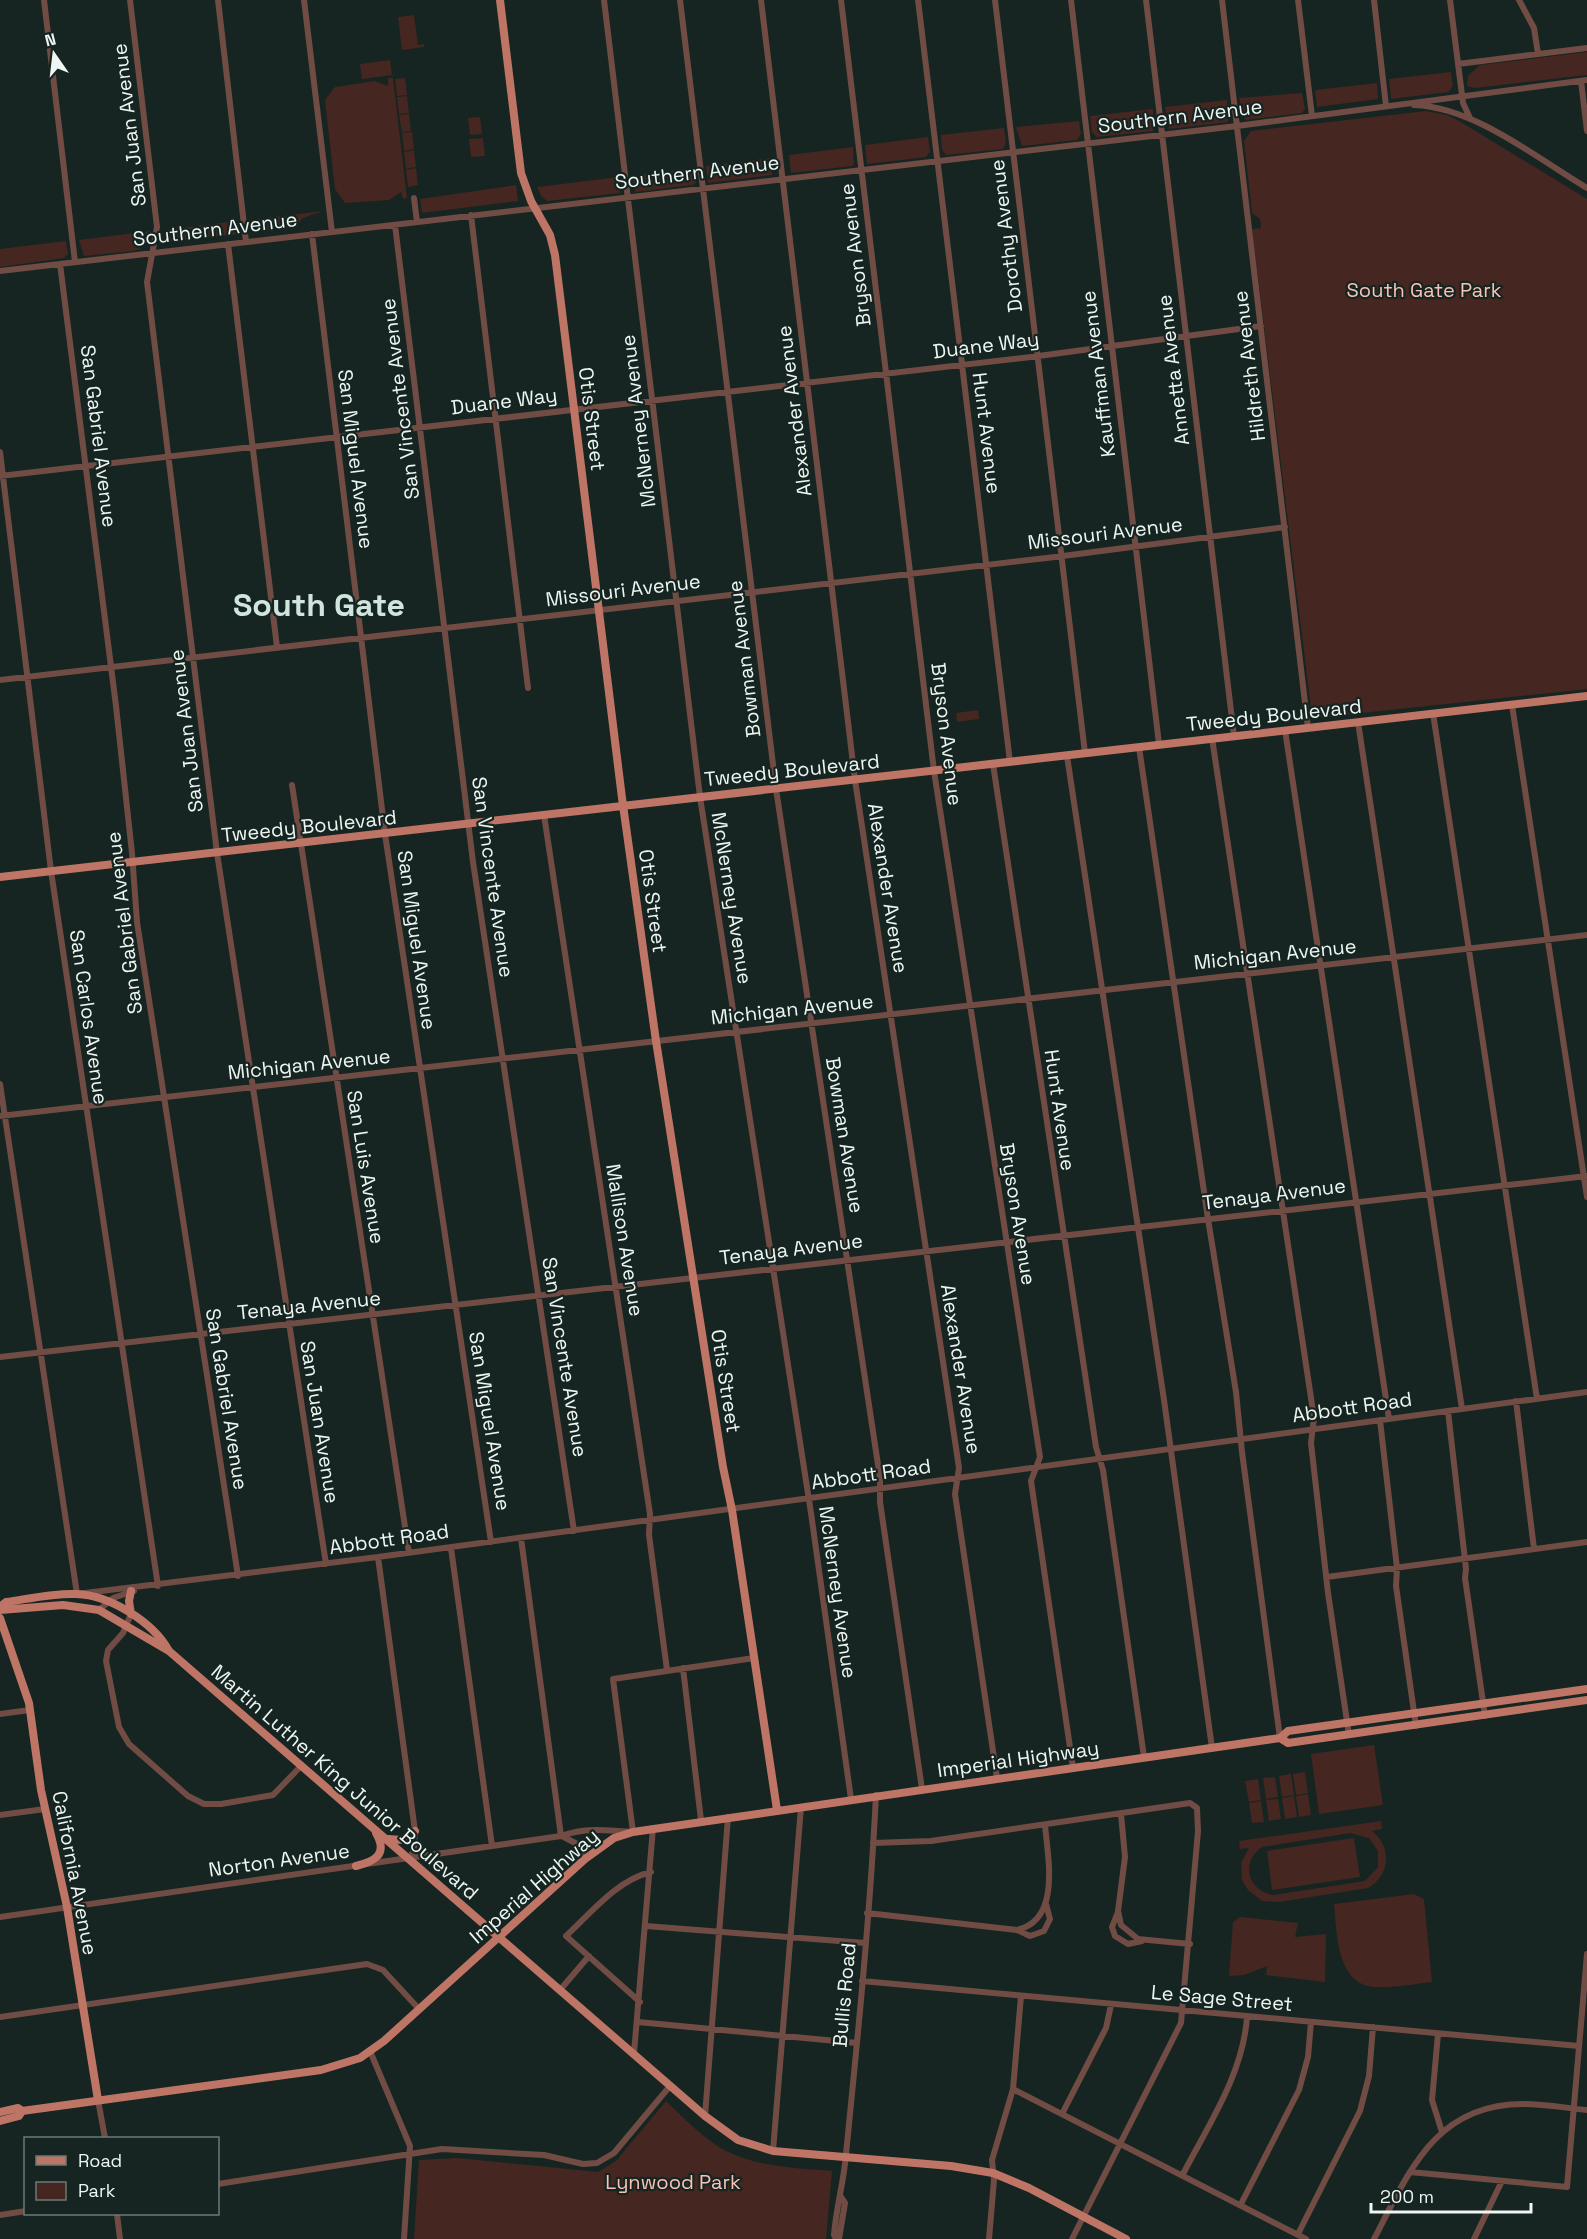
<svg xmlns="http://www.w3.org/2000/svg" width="1587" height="2239" font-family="'Space Grotesk',sans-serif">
<rect width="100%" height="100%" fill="#162521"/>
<path fill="#452620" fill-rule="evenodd" d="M414,15L418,45L424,44V47L402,50L398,17Z
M1587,52V75L1475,88L1467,86L1468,76L1480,65Z
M390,60L392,75L362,79L360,64Z
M1451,72L1453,85L1449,92L1391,99L1389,79Z
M388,78H393L407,198L403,199L401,192L389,200L345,203L335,189L325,100L335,87L375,81L388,86Z
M405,78L407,95L397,96L395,79Z
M1377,83L1378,99L1317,107L1315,90Z
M1302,93L1305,109L1302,113L1245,120L1239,98Z
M407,96L409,113L399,114L397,97Z
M1227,100L1228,122L1169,129L1165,107Z
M1153,109V131L1097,137L1092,132L1090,116Z
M1426,111L1447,115L1459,121L1587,199V689L1315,718L1312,716L1252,229L1261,228L1260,219L1252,213L1244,141L1251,131Z
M409,114L411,131L402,132L399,115Z
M480,117L482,134L470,135L468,118Z
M1079,121L1081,134L1077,140L1022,146L1016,127Z
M1004,128L1006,142L1003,149L946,155L942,150L941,135Z
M412,132L414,149L404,151L402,133Z
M928,137L930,152L926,157L867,164L865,145Z
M483,138L485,156L471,157L469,139Z
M853,147L854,165L852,166L791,173L789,155Z
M414,150L416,167L406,169L404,152Z
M770,158L772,175L708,183L706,166Z
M416,168L418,185L408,187L406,170Z
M694,168L696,183L693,185L635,192L631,176Z
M619,177L620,193L547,201L541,196L537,187Z
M516,185L518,201L422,213L420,199Z
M323,211L303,218L293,228L251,231L249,220Z
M237,221L239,234L166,242L164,230Z
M151,231L140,245V249L133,251L84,256L79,240Z
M66,241L68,254L64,258L0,267V249Z
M978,710L979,719L957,722L956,713Z
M1374,1745L1383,1805L1319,1814L1311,1754Z
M1305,1772L1308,1793L1296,1795L1293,1774Z
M1291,1774L1294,1795L1282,1797L1279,1776Z
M1275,1777L1278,1797L1266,1799L1263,1778Z
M1258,1779L1261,1800L1249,1802L1245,1781Z
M1308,1794L1311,1815L1299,1817L1296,1796Z
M1294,1796L1297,1817L1285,1819L1282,1798Z
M1278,1799L1281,1819L1269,1821L1266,1800Z
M1261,1801L1264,1822L1252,1823L1249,1803Z
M1381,1821L1382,1829L1372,1831C1392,1847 1391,1874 1368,1888L1279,1902L1262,1901L1248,1890L1242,1880L1241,1863L1249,1848L1240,1849L1239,1841ZM1350,1833L1369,1838L1378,1851V1867L1365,1881L1273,1895C1248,1891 1240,1862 1262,1847Z
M1354,1838L1360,1877L1272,1890L1267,1851Z
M1414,1894L1424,1899L1432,1982C1414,1984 1395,1988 1376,1987C1336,1986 1337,1932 1334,1904Z
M1240,1917L1298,1923L1295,1937L1326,1934L1325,1982L1266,1975L1267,1966L1244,1975L1229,1976L1233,1922Z
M666,2101C683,2117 699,2134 719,2147C753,2167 794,2168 832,2171L826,2239H414L419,2160L457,2158L598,2172L616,2161Z"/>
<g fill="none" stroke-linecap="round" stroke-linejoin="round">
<path stroke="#714c45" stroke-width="6" d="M44,0L75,262
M130,0L157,227L147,282L217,853L326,1564
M218,0L246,242
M304,0L332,232
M604,0L700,797L811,1513L851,1799
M680,0L776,789L880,1478V1502L922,1789
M761,0L855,780L955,1441L959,1468L955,1494L997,1778
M841,0L934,771L1040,1457L1031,1481L1073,1768
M918,0L1010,762
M995,0L1085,753
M1071,0L1159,744
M1146,0L1234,736
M1222,0L1308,728
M1298,0L1312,116
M1374,0L1386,106
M1450,0L1463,103L1470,118
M1519,0L1534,28L1538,54
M1458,64L1587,48
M1581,81L1587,131
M1414,105C1474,107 1537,158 1587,188
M414,198L417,222
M471,215L528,688
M395,225L473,862L574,1531
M312,234L385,834L491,1542
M228,244L277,647
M60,264L116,706L132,853L137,922L238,1576
M0,271L1237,126L1587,80
M0,452L51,871L158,1586
M0,476L1031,357L1261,326
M0,680L1055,557L1285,527
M1512,705L1587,1197
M1433,713L1537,1399
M1358,722L1462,1409
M1285,730L1389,1419
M1212,738L1314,1418L1311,1443L1328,1593L1349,1735
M1139,747L1208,1219L1236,1392L1242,1452L1280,1738
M1067,756L1164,1400L1212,1748
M993,764L1096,1447L1103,1470L1144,1757
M292,785L409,1553
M544,815L650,1514L649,1535L667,1670
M0,1084L77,1594L378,1557L1587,1392
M0,1116L1587,935
M0,1357L1587,1176
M1516,1401L1534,1549
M1448,1411L1466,1569L1465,1578L1485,1716
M1380,1420L1397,1568L1396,1586L1416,1726
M521,1538L561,1836
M451,1548L492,1846
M378,1557L415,1831L414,1850L409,1859
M1327,1577L1587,1542
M99,1610L113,1598L134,1591
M131,1614L123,1633L108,1650L106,1661L119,1727L129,1744L188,1796L204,1804H221L273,1795L301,1766
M683,1668L701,1820
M0,1714L30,1710
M1121,1814L1125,1857L1118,1911L1121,1925L1138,1939L1190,1944
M0,1815L45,1809
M562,1836L577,1844L585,1859
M873,1843L931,1841L1190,1803L1197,1808L1198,1831L1181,2023L1072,2239
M1118,1912L1112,1927L1115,1936L1128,1944L1142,1941
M867,1913L1017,1930C1061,1920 1048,1859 1045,1825
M0,1917L561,1836C585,1827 609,1830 633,1832L613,1679L754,1658
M646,1926L865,1943
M1017,1930L1030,1936L1044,1931L1050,1919L1046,1904
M862,1981L1579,2046
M560,1990L589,1956
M640,2002L566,1936C591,1913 617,1880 651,1872
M0,2017L367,1964L383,1970L419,2009
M638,2022L857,2043
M1438,2034L1432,2100L1442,2132
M370,2051L410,2146L404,2239
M634,2053L653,1828
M1013,2089L1306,2239
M98,2100L105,2138
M1062,2114L1106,2028L1111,2005
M705,2116L728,1817
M773,2151L801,1807
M1410,2172L1567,2187L1587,1954
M1183,2174C1209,2124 1243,2074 1247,2017
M218,2184L442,2149L544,2155L583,2164L597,2163L614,2153L670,2086
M1241,2204L1299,2090L1308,2057L1311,2022
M117,2214L120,2239
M0,2215L26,2211
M1298,2234L1360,2111L1369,2076L1373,2027
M836,2239L834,2235C836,2207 844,2182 846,2154C858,2035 870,1915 876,1795
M839,2239L845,2203L841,2197
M989,2239L994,2180L992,2160L1013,2089L1021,1996
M1374,2239C1409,2172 1435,2104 1523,2104C1544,2104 1566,2108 1587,2110
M1474,2239L1502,2181"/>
<path stroke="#bf7566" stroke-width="8" d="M500,0L521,173L531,201L550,235L555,255L622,798L656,1041L723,1467L732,1510L777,1810
M0,877L1587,696
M0,1607L6,1602C28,1599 53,1593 76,1594C110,1595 153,1622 169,1651
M0,1610L63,1605L99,1610L169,1651L705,2116L738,2140L773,2151L951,2166L993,2173L1029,2188L1126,2239
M131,1614L129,1601L131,1591
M0,1618L29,1703L41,1790L67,1907L98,2100
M1280,1738L1288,1743L1587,1700
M388,1839L402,1840L415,1831
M356,1866C376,1861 388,1854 376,1833
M0,2112L18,2108L22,2111L321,2070L360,2058L384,2041L585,1859L614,1838L633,1832L1280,1738L1288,1731L1587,1689
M0,2121L19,2116L22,2111"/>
</g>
<g text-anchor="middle" stroke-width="4.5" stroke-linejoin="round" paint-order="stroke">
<g font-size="20" fill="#edf6f3" stroke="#162521">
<text transform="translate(1180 116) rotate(-7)" y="7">Southern Avenue</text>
<text transform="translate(129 125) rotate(-97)" y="7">San Juan Avenue</text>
<text transform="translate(697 172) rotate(-7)" y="7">Southern Avenue</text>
<text transform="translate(215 229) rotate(-7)" y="7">Southern Avenue</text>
<text transform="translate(1006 236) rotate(-97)" y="7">Dorothy Avenue</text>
<text transform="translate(855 255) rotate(-97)" y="7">Bryson Avenue</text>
<text transform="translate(986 345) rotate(-7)" y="7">Duane Way</text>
<text transform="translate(1249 366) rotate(-97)" y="7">Hildreth Avenue</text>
<text transform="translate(1173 370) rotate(-97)" y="7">Annetta Avenue</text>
<text transform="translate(1098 374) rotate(-97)" y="7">Kauffman Avenue</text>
<text transform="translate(400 399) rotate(-97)" y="7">San Vincente Avenue</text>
<text transform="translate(504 401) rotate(-7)" y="7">Duane Way</text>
<text transform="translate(794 411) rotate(-97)" y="7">Alexander Avenue</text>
<text transform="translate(592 419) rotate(83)" y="7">Otis Street</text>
<text transform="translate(638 421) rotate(-97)" y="7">McNerney Avenue</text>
<text transform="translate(987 433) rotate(83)" y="7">Hunt Avenue</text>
<text transform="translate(99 436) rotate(83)" y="7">San Gabriel Avenue</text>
<text transform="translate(356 459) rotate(83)" y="7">San Miguel Avenue</text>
<text transform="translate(1105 533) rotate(-7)" y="7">Missouri Avenue</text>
<text transform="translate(623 590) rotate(-7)" y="7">Missouri Avenue</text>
<text transform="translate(744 659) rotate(-97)" y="7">Bowman Avenue</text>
<text transform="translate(1274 715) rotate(-6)" y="7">Tweedy Boulevard</text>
<text transform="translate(186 731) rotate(-97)" y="7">San Juan Avenue</text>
<text transform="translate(947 734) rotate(83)" y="7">Bryson Avenue</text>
<text transform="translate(792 770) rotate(-6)" y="7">Tweedy Boulevard</text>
<text transform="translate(309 826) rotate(-6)" y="7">Tweedy Boulevard</text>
<text transform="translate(493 877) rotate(82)" y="7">San Vincente Avenue</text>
<text transform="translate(888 888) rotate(81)" y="7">Alexander Avenue</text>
<text transform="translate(732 898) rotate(81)" y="7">McNerney Avenue</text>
<text transform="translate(653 901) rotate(82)" y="7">Otis Street</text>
<text transform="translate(124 923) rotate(-97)" y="7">San Gabriel Avenue</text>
<text transform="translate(417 940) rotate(82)" y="7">San Miguel Avenue</text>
<text transform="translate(1275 954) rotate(-6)" y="7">Michigan Avenue</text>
<text transform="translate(792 1009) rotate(-6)" y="7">Michigan Avenue</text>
<text transform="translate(89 1017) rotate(82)" y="7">San Carlos Avenue</text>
<text transform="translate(309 1064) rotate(-6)" y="7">Michigan Avenue</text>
<text transform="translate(1060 1110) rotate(82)" y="7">Hunt Avenue</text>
<text transform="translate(845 1135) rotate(81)" y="7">Bowman Avenue</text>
<text transform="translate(366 1167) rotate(81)" y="7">San Luis Avenue</text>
<text transform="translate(1274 1194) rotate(-7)" y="7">Tenaya Avenue</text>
<text transform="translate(1018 1214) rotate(81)" y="7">Bryson Avenue</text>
<text transform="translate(625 1240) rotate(81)" y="7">Mallison Avenue</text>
<text transform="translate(791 1249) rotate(-7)" y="7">Tenaya Avenue</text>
<text transform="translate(309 1305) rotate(-6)" y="7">Tenaya Avenue</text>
<text transform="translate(565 1357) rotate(81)" y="7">San Vincente Avenue</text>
<text transform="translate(961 1369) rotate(81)" y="7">Alexander Avenue</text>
<text transform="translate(726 1381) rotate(81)" y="7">Otis Street</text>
<text transform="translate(227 1399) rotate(81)" y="7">San Gabriel Avenue</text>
<text transform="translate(1352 1407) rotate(-8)" y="7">Abbott Road</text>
<text transform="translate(490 1421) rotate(81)" y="7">San Miguel Avenue</text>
<text transform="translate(320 1422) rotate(81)" y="7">San Juan Avenue</text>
<text transform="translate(871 1474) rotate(-8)" y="7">Abbott Road</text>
<text transform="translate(389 1539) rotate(-8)" y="7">Abbott Road</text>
<text transform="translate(838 1592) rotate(82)" y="7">McNerney Avenue</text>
<text transform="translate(1018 1759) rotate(-8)" y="7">Imperial Highway</text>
<text transform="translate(345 1782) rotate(41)" y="7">Martin Luther King Junior Boulevard</text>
<text transform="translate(279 1860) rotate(-8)" y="7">Norton Avenue</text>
<text transform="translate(75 1873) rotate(79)" y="7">California Avenue</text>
<text transform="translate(534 1886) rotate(-41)" y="7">Imperial Highway</text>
<text transform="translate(844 1995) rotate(-85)" y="7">Bullis Road</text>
<text transform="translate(1222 1998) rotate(5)" y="7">Le Sage Street</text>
</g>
<g font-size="20" fill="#fac2b6" stroke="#162521">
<text x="1424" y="297">South Gate Park</text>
<text x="673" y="2189">Lynwood Park</text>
</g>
<g font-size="32" font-weight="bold" fill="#d1e5df" stroke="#162521">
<text x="319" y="616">South Gate</text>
</g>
</g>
<rect x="24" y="2137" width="195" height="78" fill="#162521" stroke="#6c7975" stroke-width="1.5"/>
<rect x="36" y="2156" width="30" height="9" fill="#bf7566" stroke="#6c7975" stroke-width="1.5"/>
<text x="78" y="2167" font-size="18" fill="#edf6f3">Road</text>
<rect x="36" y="2182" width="30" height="18" fill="#452620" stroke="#6c7975" stroke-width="1.5"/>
<text x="78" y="2197" font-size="18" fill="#edf6f3">Park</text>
<g transform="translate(54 54) rotate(346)" stroke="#162521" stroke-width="4.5" paint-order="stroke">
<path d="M0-4.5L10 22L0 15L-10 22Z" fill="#edf6f3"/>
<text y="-9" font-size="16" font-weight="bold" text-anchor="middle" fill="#edf6f3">N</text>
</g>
<path d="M1371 2203v9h160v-9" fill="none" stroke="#edf6f3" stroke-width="3"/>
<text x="1380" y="2203" font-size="18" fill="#edf6f3" stroke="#162521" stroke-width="4.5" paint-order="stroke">200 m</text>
</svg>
